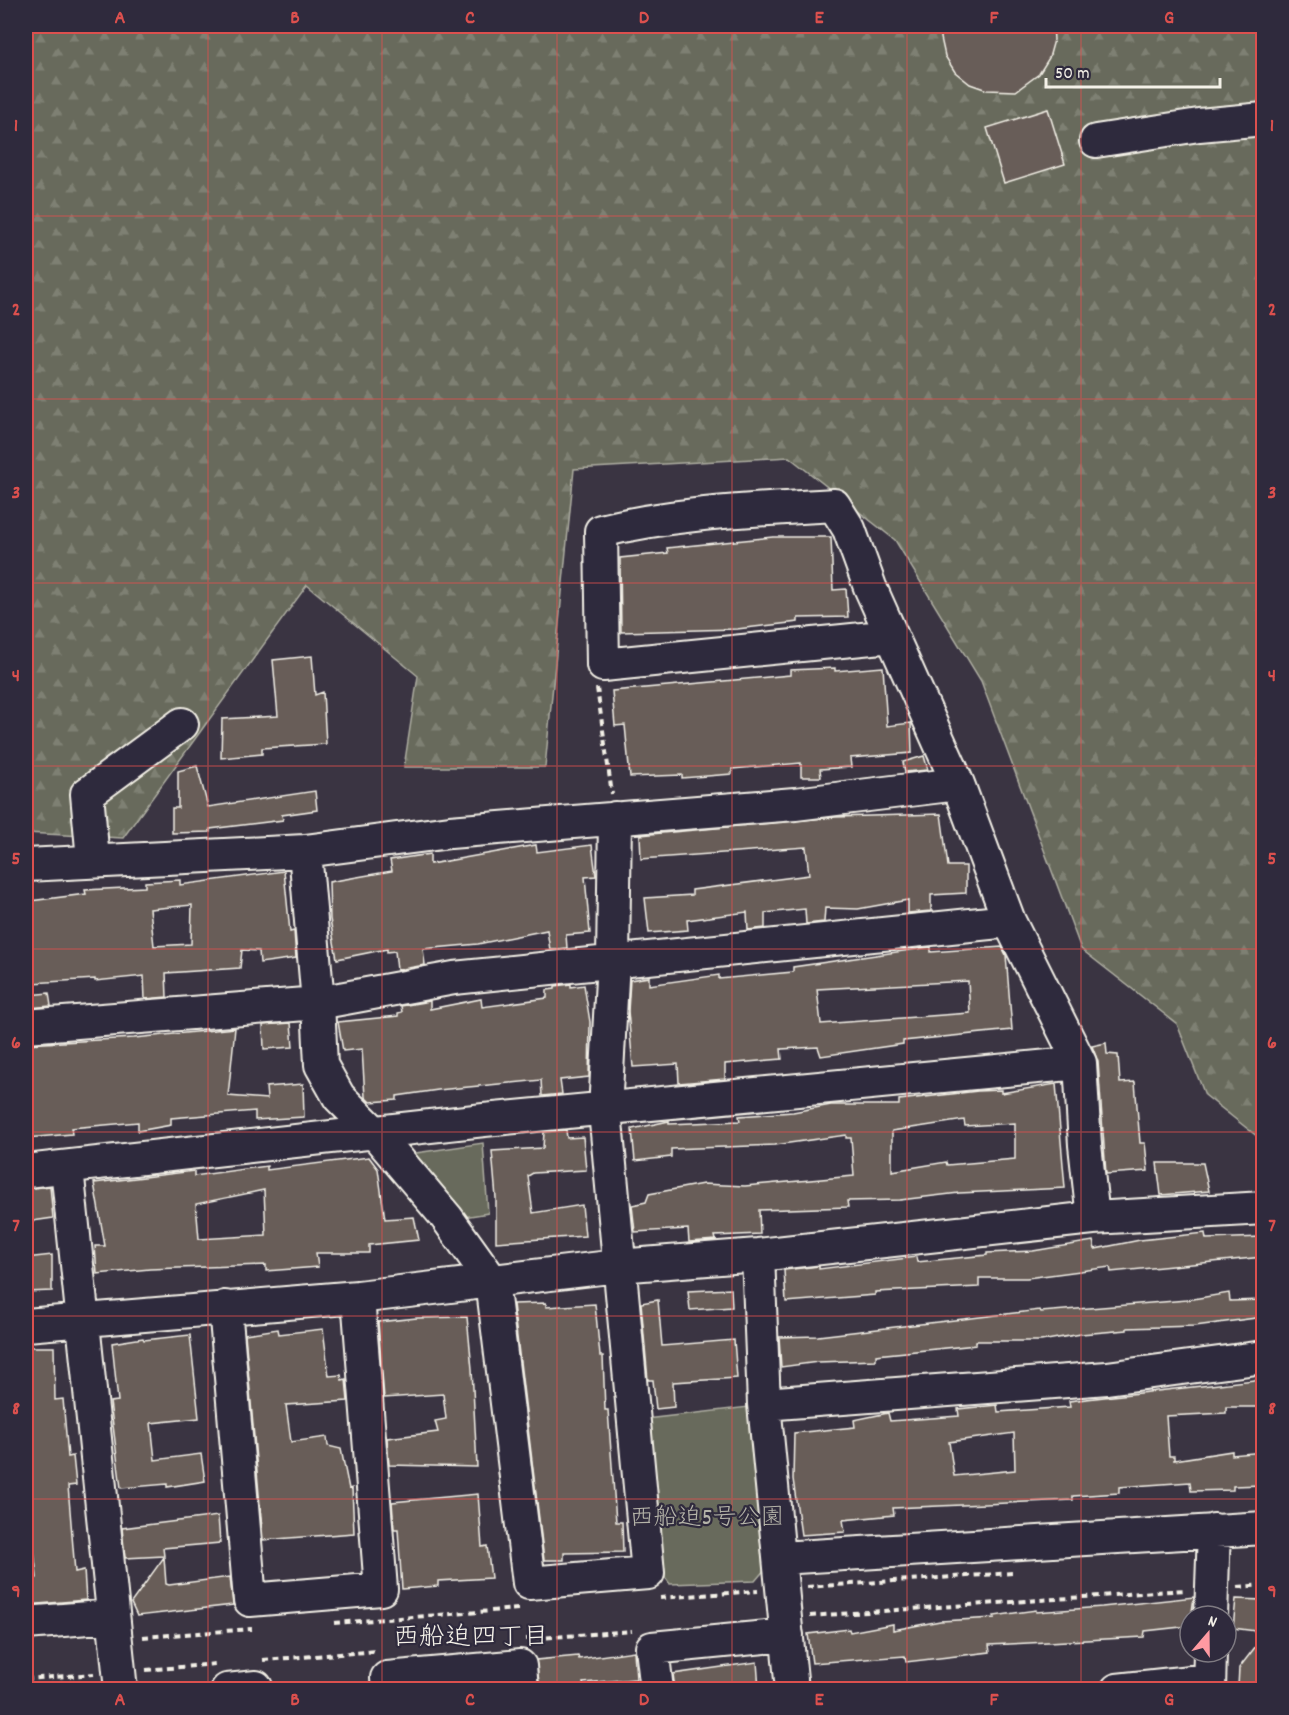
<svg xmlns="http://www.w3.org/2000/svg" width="1289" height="1715" font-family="Dekko,'Klee One',sans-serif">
<defs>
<pattern id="forest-firs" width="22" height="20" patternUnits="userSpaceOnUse" patternTransform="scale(1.5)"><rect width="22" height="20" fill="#686a5b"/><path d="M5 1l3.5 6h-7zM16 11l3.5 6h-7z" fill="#7e8073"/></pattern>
</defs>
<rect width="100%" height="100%" fill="#3a3442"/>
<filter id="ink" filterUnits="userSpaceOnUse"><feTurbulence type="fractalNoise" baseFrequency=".0167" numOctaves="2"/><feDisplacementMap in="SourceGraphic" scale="12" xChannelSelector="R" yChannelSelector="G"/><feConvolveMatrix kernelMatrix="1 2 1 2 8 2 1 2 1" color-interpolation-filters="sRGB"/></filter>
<g filter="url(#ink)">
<path fill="url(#forest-firs)" stroke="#aeaea2" stroke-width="1.5" d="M26,26H1263V1141L1205,1095L1177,1024L1081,949L981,681L895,540L789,457L574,469L545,767H404L418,676L307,585L123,838L26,833Z"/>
<path fill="#686a5b" stroke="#aeaea2" stroke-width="1.5" d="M483,1143L488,1213L464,1217L412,1165L416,1153Z
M749,1407L766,1568L755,1581L670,1584L659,1569L646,1419Z"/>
<path fill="#685d58" stroke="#f4f1e8" stroke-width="1.5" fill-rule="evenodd" d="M942,26H1053L1054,40L1049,58L1039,74L1016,91L987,90L970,84L955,72L945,56L941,38Z
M1048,109L1065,164L1004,183L987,128Z
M773,537H831L833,590L846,589L848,617L798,618V622L737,629L621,632L620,558L668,553L667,548Z
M312,656L315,695L323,692L326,744L262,748V754L221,758L222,719L278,716L273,660Z
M883,667L887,726L911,723L912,753L850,758L851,767L820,769L821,777H801V763L732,769V774L682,778V775L630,777L625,725L615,726L612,691L790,675V670L835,668V671Z
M924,756L928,770L905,772L903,762Z
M197,766L208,807L315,791L317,810L282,815L283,820L210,829V832L172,833V808H178V771Z
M941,814L948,866H966V893L931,895V911L908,913V900L858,909L825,908L824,922L806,924L805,909L765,913V928L748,930L747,912L687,920L688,930L649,933L645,898L692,895V890L809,875L806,847L641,859L640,835L836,817Z
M536,845L537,852L592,845L596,876L585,877L590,933L566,935L567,948L550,950L547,930L478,944L423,949L425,965L397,970L395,951L387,952V949L337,959L330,919L329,882L392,871L390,860L430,854V864Z
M284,871L290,932L294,931L296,958L260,963L259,951L242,950L240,968L166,973L167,997L145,999L144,976L95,981V979L32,983L27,956L30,901L86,894L85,890L145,887V882L180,880V885ZM192,905L191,944L154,946L150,909Z
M931,947V952L1002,947L1006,955L1012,1030L903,1041V1044L821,1056L818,1047L781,1049L782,1059L725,1064V1079L679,1083L678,1064L633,1067L628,1011L630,980L649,977V985L719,975V979L793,972V967ZM968,981L970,1013L821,1024L817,989Z
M571,984V987L584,985L590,1022L589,1077L560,1080L562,1094L542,1096L541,1080L438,1090L397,1096V1100L370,1102L365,1097L362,1049L343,1051L338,1022L398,1016V1013L402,1012L401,1006L430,1001V1009L481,999L482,1007L547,998V990L555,989V986Z
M49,993L51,1006L28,1008V995Z
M291,1023L293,1047L264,1049L263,1025Z
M235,1028L228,1096L267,1099L266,1087L303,1084L304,1117L255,1120V1111L171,1118V1125L138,1131V1122L71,1128L72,1134L26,1138L27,1044L134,1038Z
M1106,1043L1107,1054L1118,1055L1120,1083L1135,1082L1140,1143H1145L1148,1171L1106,1174L1098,1062L1092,1046Z
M1056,1084L1065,1188L959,1193L900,1200L847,1201L848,1207L759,1210L760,1234L715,1236L716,1240L689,1242L688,1229L635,1232L632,1205L646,1202L649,1194L703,1184L745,1186L854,1176L851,1138H846V1135L775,1145L671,1149V1157L635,1161L632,1129L669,1121V1124L740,1121L739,1116L793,1112L831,1105H899V1100L978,1091L1001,1090V1093ZM964,1120L965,1126L1015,1123V1159L947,1165L946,1162L892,1171V1131Z
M566,1130L567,1138L583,1137L586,1170L533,1173L528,1176L533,1213L582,1205L585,1236L496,1242V1198L492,1151L543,1148L544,1132Z
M369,1157L378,1169L385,1219L414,1217L419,1240L369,1245V1253H316L318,1267L266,1271V1265L150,1269L97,1274L95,1246H105L94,1183L194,1171V1176L267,1166V1170ZM264,1190L266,1235L199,1239L196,1204Z
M1157,1163H1203L1209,1191L1161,1195Z
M50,1186L53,1218L26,1222V1189Z
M1205,1233L1206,1239L1263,1237V1257L1111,1272L1110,1267L1027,1278H979V1287L875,1292V1295L786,1302L784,1270L819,1266V1269L916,1257L917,1262L987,1255V1253L1033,1251L1093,1241L1095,1249L1140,1240Z
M52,1255V1291L26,1292V1258Z
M731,1289L732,1307L690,1310L688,1291Z
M1229,1293L1230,1301L1263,1300V1317L1195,1326L1127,1328V1330L1081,1334L1041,1341H976V1345L876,1355V1360L818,1362L781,1367L779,1337L818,1336L1040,1310L1041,1312L1187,1300Z
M658,1300L662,1346L734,1340L737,1378L673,1382L674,1407L656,1409L653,1380H648L641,1303Z
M546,1303V1307L595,1304L600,1356H603L605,1410H608L616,1522H622L623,1552L564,1553V1560H544L513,1304Z
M467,1317L472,1369L477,1467L389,1465L387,1438L438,1432L435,1421L446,1419L443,1394L384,1398L378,1322L417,1318Z
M278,1329L279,1334L323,1329L329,1376L341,1375L342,1380L346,1379L348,1401L286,1405L291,1442L327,1437L328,1446L341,1449L349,1489L352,1488L354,1533L263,1540L245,1334Z
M190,1335L199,1418L151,1423L155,1460L201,1454L205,1481L167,1487V1484L121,1488L110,1402L118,1401L112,1343L143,1338L144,1340Z
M26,1347H54L55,1400L63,1399L68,1457L73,1456L76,1485L68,1486L75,1572L84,1570L86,1600L26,1605V1580L37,1578L26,1476V1462L32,1461Z
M1263,1379V1407H1226V1413L1166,1416L1169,1456H1174V1460L1232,1451V1455L1263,1452V1485L1233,1486V1490L1191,1491L1190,1482L1119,1487V1493L1073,1496V1500L893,1508L894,1515L843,1520L845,1532L801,1535L793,1479L794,1433L855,1427L854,1420L888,1413L890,1421L959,1416L958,1409L997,1405L998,1412L1070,1407L1069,1401ZM1014,1433L1015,1470L954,1476L949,1442Z
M478,1494L482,1547L487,1546L491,1578L438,1581V1586L402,1589L398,1529H394L392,1502Z
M218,1516L220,1543L163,1548L164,1556L125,1558L122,1528Z
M164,1557L166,1584L169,1585L230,1577L233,1605L137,1616L131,1603Z
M1194,1597L1190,1626L1145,1631L1144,1637L989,1645L990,1652L906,1662L905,1656L812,1663L808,1634L849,1629L850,1632L893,1624V1630L940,1621L995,1618L994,1616L1036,1610V1612L1102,1607Z
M1236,1599L1263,1600V1632L1233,1628Z
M1263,1637V1687H1238L1239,1668Z
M634,1651L636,1679L583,1683L584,1687L540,1689L536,1660L578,1656L579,1659Z
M757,1662L759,1689H675L673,1674Z"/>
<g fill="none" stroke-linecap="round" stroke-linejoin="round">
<g stroke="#f4f1e8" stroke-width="36">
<path id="minor" d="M1096,141L1199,125L1264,119
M892,636L603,665L601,531C676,512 757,510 834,505L849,529L870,587L958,784L1009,921L1080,1063L1085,1145L1093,1218
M615,818L613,960L605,1111L648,1573L529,1583L492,1281L447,1218L376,1134L339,1097L321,1065L318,1003L454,978L1009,921
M93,860L87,794L182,724
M26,865L305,851L450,832L795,804L958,784
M26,1026L318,1003L305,851
M67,1168L121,1690
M26,1171L484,1120L1080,1063
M758,1255L764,1404L792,1690
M225,1307L250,1600L381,1589L358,1297
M26,1325L358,1297L618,1266L758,1255L1093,1218L1264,1208
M764,1404L1107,1378L1264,1357
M780,1558L1264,1528
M1211,1616L1214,1530
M26,1623L113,1616
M227,1690L256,1687V1690
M388,1690L387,1678L520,1666L522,1690
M657,1690L652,1648L787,1635
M1117,1690L1209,1680
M1209,1690L1210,1652"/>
</g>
<path stroke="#f4f1e8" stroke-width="4" stroke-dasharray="6 4.5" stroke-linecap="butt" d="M597,688L612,794
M807,1587L1012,1573
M1238,1587L1264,1585
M660,1598L758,1591
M810,1616L1185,1590
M334,1623L518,1609
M143,1637L252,1629
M526,1639L632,1631
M263,1660L378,1651
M146,1670L216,1664
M26,1679L94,1674"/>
<use href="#minor" stroke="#2f2a3d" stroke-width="32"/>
</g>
</g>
<path fill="none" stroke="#dc504e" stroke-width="1.5" stroke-opacity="0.55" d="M208,26V1690M382,26V1690M557,26V1690M732,26V1690M907,26V1690M1081,26V1690M26,216H1264M26,399H1264M26,583H1264M26,766H1264M26,949H1264M26,1132H1264M26,1316H1264M26,1499H1264"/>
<g text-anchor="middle" stroke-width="4.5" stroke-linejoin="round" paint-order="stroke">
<g font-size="24" fill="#b5b4a9" stroke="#2f2a3d">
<text x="707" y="1524">西船迫5号公園</text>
</g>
<g font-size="26" fill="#f4f1e8" stroke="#2f2a3d">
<text x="471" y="1644">西船迫四丁目</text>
</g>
</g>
<rect width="1289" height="1715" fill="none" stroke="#2f2a3d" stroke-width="66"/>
<g transform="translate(1208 1634) rotate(20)"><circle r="28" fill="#2f2a3d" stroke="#7e7a81" stroke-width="1.5"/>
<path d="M0-4.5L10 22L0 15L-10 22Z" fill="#ff9aa2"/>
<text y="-9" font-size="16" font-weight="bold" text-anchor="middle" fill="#f4f1e8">N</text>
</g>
<path d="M1046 78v9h174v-9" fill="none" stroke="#f4f1e8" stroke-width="3"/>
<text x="1055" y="78" font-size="18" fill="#f4f1e8" stroke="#2f2a3d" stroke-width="4.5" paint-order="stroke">50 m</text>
<rect x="33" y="33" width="1223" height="1649" fill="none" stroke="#dc504e" stroke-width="2"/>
<g font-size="20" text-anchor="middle" font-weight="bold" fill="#dc504e">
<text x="120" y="23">A</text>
<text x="295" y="23">B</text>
<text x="470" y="23">C</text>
<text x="644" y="23">D</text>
<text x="819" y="23">E</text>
<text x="994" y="23">F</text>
<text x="1169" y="23">G</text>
<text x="16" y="131">1</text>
<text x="1272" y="131">1</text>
<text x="16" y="315">2</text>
<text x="1272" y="315">2</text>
<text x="16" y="498">3</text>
<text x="1272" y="498">3</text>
<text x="16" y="681">4</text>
<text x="1272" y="681">4</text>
<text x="16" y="864">5</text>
<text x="1272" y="864">5</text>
<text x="16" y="1048">6</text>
<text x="1272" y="1048">6</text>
<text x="16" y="1231">7</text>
<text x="1272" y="1231">7</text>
<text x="16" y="1414">8</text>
<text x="1272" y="1414">8</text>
<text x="16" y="1597">9</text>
<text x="1272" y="1597">9</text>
<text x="120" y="1705">A</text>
<text x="295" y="1705">B</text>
<text x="470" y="1705">C</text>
<text x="644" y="1705">D</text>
<text x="819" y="1705">E</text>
<text x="994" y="1705">F</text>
<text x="1169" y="1705">G</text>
</g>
</svg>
